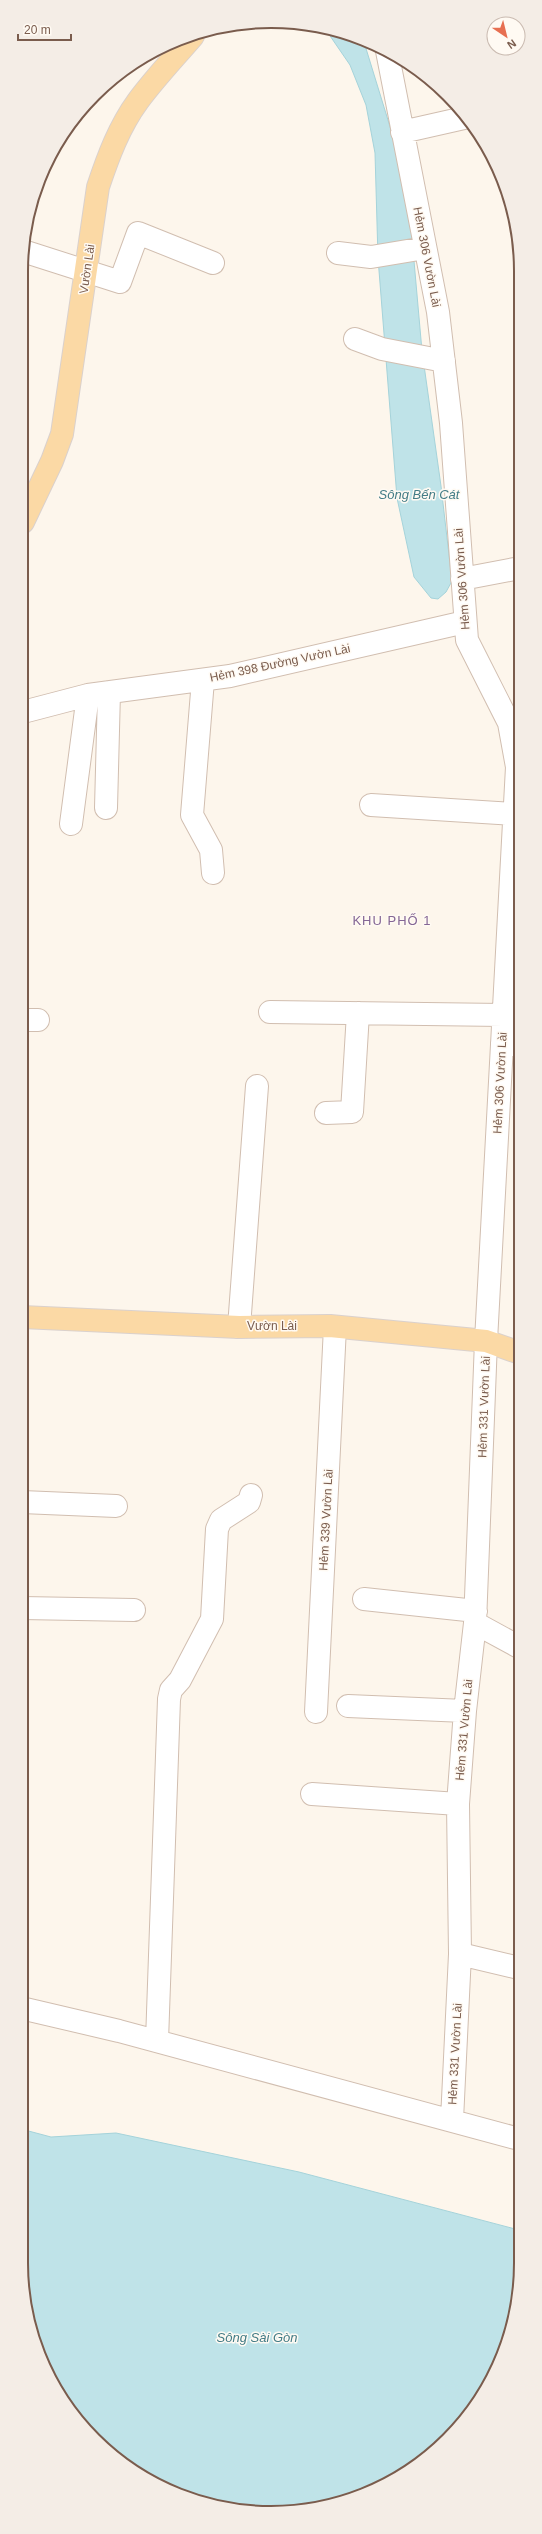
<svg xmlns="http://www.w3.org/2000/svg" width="542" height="2534" font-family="Arial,sans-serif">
<rect width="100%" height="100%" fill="#fdf6ec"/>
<path fill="#bfe3e8" stroke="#a5d3da" d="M326,30L364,42L407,182L422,351L441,486L452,581L446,592L438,599L431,598L414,577L397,498L378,258L375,153L366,105L350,65Z
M21,2129L51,2137L116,2133L299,2172L519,2230V2295L495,2374L436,2451L351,2500L255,2512L161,2487L94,2440L40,2358L21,2263Z"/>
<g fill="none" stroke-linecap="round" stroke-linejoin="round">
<g stroke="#d1beb0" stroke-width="24">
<path id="minor" d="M387,51L438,312L451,423L467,640L509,723L517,767L486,1341L475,1623L465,1711L458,1804L460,1954L452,2120
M402,132L464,118
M23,251L120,282L138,233L213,263
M338,253L371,257L425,248
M355,339L382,349L444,361
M462,579L520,568
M203,680L192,815L211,850L213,873
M23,712L88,695L230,676L465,622
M371,805L514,814
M106,808L109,692
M71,824L88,695
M270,1012L503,1015
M22,1020H38
M502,1043L520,1046
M326,1113L352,1112L358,1013
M239,1327L257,1086
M22,1502L116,1506
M364,1599L476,1611
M22,1608L134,1610
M475,1623L519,1647
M348,1706L465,1711
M316,1712L335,1327
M312,1794L458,1804
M460,1954L519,1968
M21,2008L119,2031L519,2139
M157,2041L169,1699L171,1690L180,1680L212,1619L217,1529L221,1520L249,1502L251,1495"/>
</g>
<g stroke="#dad1cd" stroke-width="24">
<path id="major" d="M23,522L52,461L62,434L98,187C108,157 119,127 138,101C155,78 175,57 193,36
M22,1317L239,1327L330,1326L486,1341L520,1353"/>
</g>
<use href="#minor" stroke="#fff" stroke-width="22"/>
<use href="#major" stroke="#fbd9a5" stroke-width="22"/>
</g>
<g text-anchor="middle" stroke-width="3" stroke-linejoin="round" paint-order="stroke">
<g font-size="12" fill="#7a5c4d" stroke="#fffaf3">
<text transform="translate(427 257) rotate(79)" y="4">Hẻm 306 Vườn Lài</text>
<text transform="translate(87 269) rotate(-82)" y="4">Vườn Lài</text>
<text transform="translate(462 579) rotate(-94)" y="4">Hẻm 306 Vườn Lài</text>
<text transform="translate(280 663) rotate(-12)" y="4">Hẻm 398 Đường Vườn Lài</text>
<text transform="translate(500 1083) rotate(-87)" y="4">Hẻm 306 Vườn Lài</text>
<text x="272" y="1330">Vườn Lài</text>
<text transform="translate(484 1407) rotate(-88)" y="4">Hẻm 331 Vườn Lài</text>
<text transform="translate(326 1520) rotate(-87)" y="4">Hẻm 339 Vườn Lài</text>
<text transform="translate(464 1730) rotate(-85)" y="4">Hẻm 331 Vườn Lài</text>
<text transform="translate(455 2054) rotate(-87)" y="4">Hẻm 331 Vườn Lài</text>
</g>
<g font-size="13" font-style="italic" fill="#437c86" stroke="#fffaf3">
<text x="419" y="499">Sông Bến Cát</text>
<text x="257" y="2342">Sông Sài Gòn</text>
</g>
<g font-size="13" letter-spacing="1" fill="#846695" stroke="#fffaf3">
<text x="392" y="925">KHU PHỐ 1</text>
</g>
</g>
<path d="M0 0H542V2534H0ZM271 28H271A243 243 0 0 1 514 271V2263A243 243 0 0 1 271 2506H271A243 243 0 0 1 28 2263V271A243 243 0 0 1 271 28Z" fill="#f4ede6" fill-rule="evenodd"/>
<path fill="none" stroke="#7a5c4d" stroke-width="2" d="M271 28H271A243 243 0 0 1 514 271V2263A243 243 0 0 1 271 2506H271A243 243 0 0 1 28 2263V271A243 243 0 0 1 271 28Z"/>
<g transform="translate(506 36) rotate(145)"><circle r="19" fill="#fffaf3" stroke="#cabbb1"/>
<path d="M0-3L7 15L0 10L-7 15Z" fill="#e76f51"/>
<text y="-6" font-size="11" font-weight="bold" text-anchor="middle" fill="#7a5c4d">N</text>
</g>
<path d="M18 34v6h53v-6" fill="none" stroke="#7a5c4d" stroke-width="2"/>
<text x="24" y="34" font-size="12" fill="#7a5c4d" stroke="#fffaf3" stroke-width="3" paint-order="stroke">20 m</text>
</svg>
